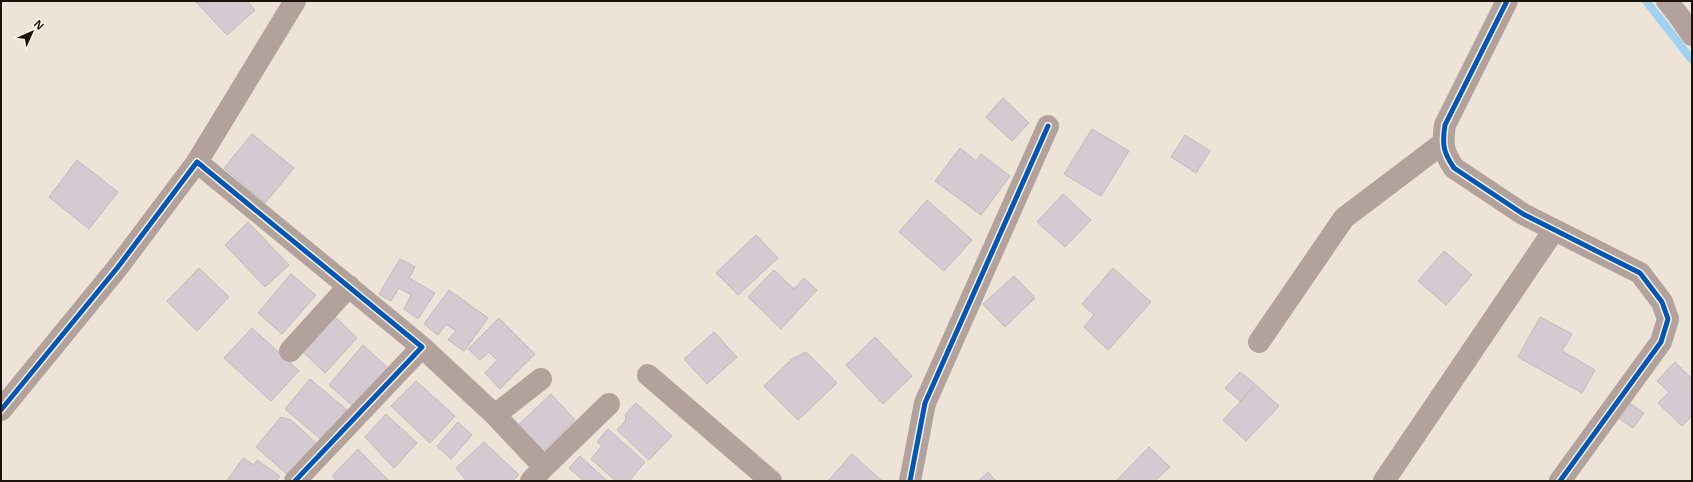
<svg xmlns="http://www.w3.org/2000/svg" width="1693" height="482" font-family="'Open Sans',sans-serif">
<rect width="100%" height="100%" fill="#ede3d7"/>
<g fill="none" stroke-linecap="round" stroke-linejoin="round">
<path stroke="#9fd2f1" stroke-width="8" d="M1646,1L1692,60"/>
</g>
<path fill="#d5cad2" stroke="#bfb9b8" d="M247,1L255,10L227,35L196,2Z
M1003,98L1029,123L1012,141L986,117Z
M1092,129L1129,151L1101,196L1064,174Z
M252,134L294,168L265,203L224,168Z
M1185,135L1210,151L1196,173L1171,157Z
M960,148L976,161L981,154L1010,176L981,215L935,181Z
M77,160L118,192L89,229L49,197Z
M1063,194L1091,220L1065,247L1037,222Z
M927,200L972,240L944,271L899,232Z
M248,222L289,265L265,287L225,245Z
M756,235L778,258L738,295L716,273Z
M1444,251L1472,275L1446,305L1418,281Z
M400,259L415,267L409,278L435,293L418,319L404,309L411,295L399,288L391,301L379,294Z
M199,268L229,297L197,331L167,301Z
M1113,268L1151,302L1108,350L1084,327L1094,315L1082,304Z
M774,270L794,289L804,278L817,290L781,329L748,297Z
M291,274L316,295L282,334L258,313Z
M1014,276L1035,298L1005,327L983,304Z
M449,290L488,318L464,351L448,340L456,331L446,324L438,335L424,324Z
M333,315L357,338L325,373L301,350Z
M1540,317L1572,334L1562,351L1595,370L1582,393L1518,357Z
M499,318L535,354L500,389L485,373L497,360L489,352L480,360L468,349Z
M252,328L299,371L271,401L224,358Z
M714,332L737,357L707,384L684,359Z
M875,337L912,376L883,404L846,365Z
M363,345L388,368L354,407L329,385Z
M806,352L837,383L798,420L764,386L792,359Z
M1675,362L1692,379V416L1682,426L1658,403L1669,392L1657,381Z
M1240,372L1255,384L1240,401L1225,388Z
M310,379L347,410L322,440L285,409Z
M416,381L455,416L430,443L391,406Z
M1256,385L1279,406L1246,441L1223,420Z
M551,394L575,420L538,456L513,430Z
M1623,399L1644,413L1633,428L1613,414Z
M636,403L672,436L649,460L617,430L626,420L625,415Z
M386,414L417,443L394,468L365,437Z
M281,417L291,420L317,444L289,476L256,447Z
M458,422L472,435L451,459L437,446Z
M608,429L645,462L629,481H616L591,459L602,446L597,442Z
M484,442L519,475L512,481H467L456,468Z
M1149,447L1170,467L1155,481H1116Z
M358,449L389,481H337L332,476Z
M852,454L882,481H828Z
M580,456L607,481H584L569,468Z
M243,458L254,465L257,460L280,476L276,481H227Z
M988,472L996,481H978Z"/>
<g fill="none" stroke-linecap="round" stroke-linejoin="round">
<path stroke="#b3a29c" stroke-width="22" d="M1507,1L1445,125C1442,144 1443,152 1454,168L1523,214L1640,273L1662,302L1668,319L1661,342L1560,481
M1667,1L1679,16L1692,35
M197,162L295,1
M1259,342L1344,218L1443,143
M422,347L495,415L544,467L609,404
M290,351L349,286
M648,375L771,481
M1,410L118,267L197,162L422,347L295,481
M495,415L541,379
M531,481L544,467
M910,481L925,403L1048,126
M1384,481L1554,230"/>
<g stroke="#fef2e5" stroke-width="8">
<path id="cycleway" d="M1507,1L1445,125C1442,144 1443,152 1454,168L1523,214L1640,273L1662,302L1668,319L1661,342L1560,481
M1,410L118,267L197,162L422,347L295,481
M910,481L925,403L1048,126"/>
</g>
<use href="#cycleway" stroke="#0057b8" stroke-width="5"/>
</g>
<rect width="1693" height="482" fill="none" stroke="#1a130c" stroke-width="4"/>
<g transform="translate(32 32) rotate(45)" stroke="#fef2e5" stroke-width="3" paint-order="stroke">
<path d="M0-3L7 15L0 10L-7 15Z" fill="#1a130c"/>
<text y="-6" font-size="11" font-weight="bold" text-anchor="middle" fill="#1a130c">N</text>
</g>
</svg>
